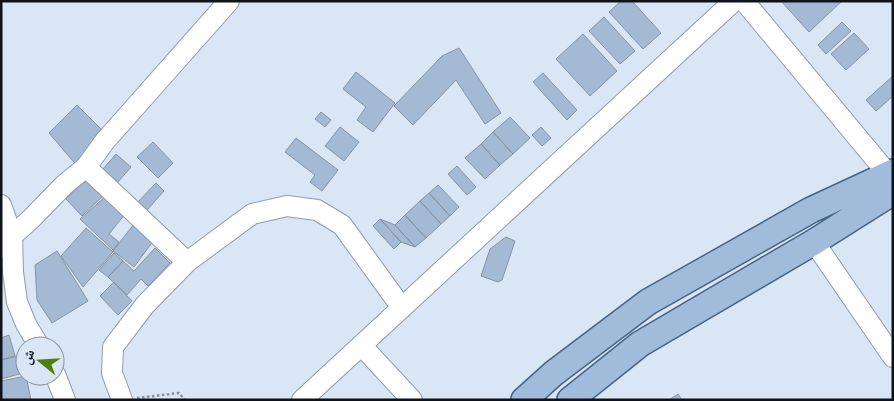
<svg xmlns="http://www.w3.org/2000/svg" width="894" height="401" font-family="Ubuntu,'Noto Naskh Arabic',sans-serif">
<rect width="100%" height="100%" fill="#d9e6f6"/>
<path fill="#a4b9d3" stroke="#8793a1" d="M621,1H632L661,33L643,49L609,12Z
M781,1H842L809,32Z
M604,17L635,51L620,64L589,31Z
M842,22L851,31L826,54L818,45Z
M854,33L869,49L846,70L831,54Z
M583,34L617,71L590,96L556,59Z
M459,48L501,113L485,124L456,80L413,125L394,106L442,56Z
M356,72L395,103L373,132L357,120L366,107L343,89Z
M543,73L577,110L567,120L533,82Z
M893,76V96L876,111L866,100Z
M77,105L108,136L78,167L49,133Z
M321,112L331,120L325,127L315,119Z
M510,117L530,138L513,154L493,132Z
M340,127L359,142L344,161L325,146Z
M541,127L551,138L542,146L532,135Z
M493,132L513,154L500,165L481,144Z
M296,138L338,170L322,191L310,182L315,175L285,152Z
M153,142L173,163L158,178L137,157Z
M481,144L500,165L485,179L465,158Z
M116,154L131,167L118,182L103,169Z
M457,166L476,187L467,195L448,174Z
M88,178L104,195L82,216L66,199Z
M156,183L164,191L147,210L138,202Z
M438,185L459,207L450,216L429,193Z
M429,193L450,216L441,224L420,201Z
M106,196L125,214L109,234L119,242L113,250L80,219Z
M420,201L441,224L426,238L405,215Z
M405,215L426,238L415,247L395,225Z
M380,219L395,225L415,247L401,242Z
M380,219L401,242L394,249L373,226Z
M134,224L154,240L134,267L113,251Z
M86,228L113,252L83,287L61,256Z
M506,237L515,241L502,280L498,282L481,276L490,249Z
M155,248L170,263L148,286L141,279L127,295L108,277L123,261L134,271Z
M57,251L88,301L52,323L37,300L35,265Z
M114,253L123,261L108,277L99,270Z
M114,282L132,301L118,315L100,296Z
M9,335L15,356L1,360V338Z
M18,356L23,373L1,379V360Z
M26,376L31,400H1V381Z
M678,394L682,400H669Z"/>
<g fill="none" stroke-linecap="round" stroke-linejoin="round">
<g stroke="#909cab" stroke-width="22">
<path id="minor" d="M744,1L888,174L893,177
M86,167L187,262
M1,205L12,236L13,272L17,302L26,324L39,346
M814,242L893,357
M1,247L12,236L31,219L64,185L86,167L105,141L229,1
M361,345L412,400
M55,374L65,400
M122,400L112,373L113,347L145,305L187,262L252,214L287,206L317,210L342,225L402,308
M302,400L734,1"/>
</g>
<g stroke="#466486" stroke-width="28">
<path id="major" d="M524,400L554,373L648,302L811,210L893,172
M570,400L640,344L814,242L893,192"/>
</g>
<path stroke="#86909b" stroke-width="2.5" stroke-dasharray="2.5 2.5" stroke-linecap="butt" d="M137,398L179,393L185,400"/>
<use href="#minor" stroke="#fff" stroke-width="20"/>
<use href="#major" stroke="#a1bcda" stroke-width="25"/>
</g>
<rect width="894" height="401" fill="none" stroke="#0f1319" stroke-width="5"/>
<g transform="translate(40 361) rotate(288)"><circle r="24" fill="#d9e6f6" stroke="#88929e"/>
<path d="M0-4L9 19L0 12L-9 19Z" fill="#517e06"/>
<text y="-8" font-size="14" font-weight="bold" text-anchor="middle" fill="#0f1319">ش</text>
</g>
</svg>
